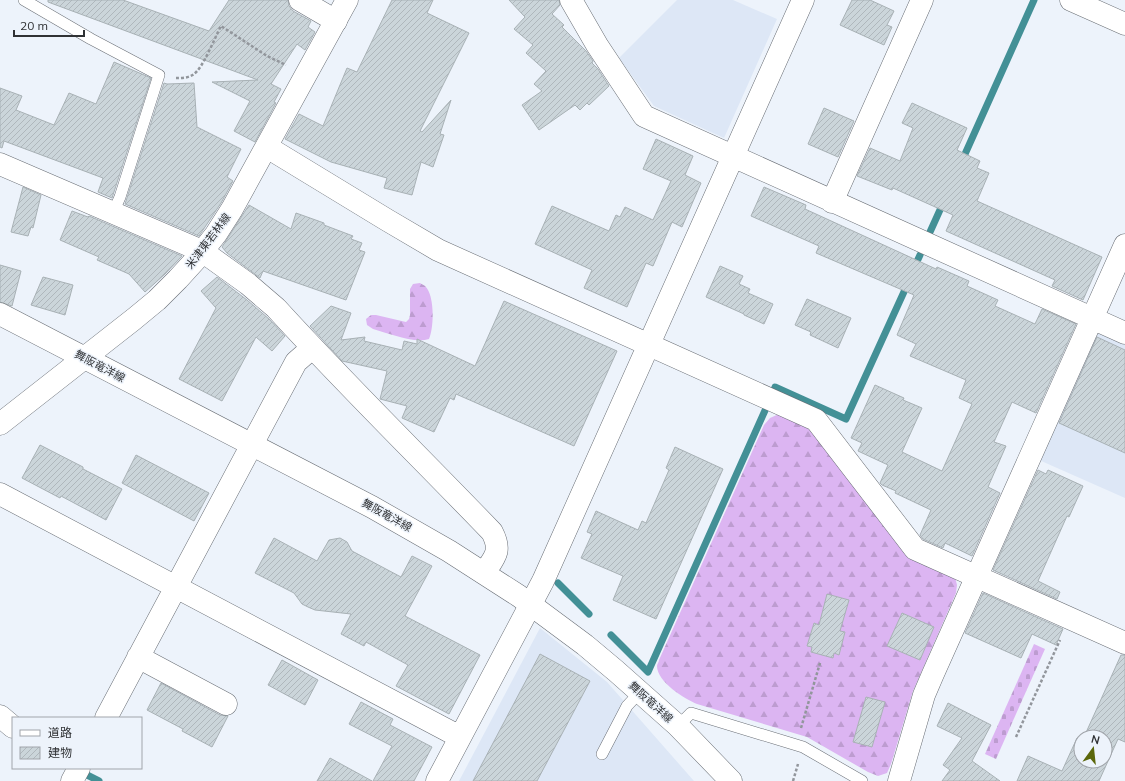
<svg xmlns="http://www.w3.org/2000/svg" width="1125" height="781" font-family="Mulish,'Noto Sans JP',sans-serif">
<defs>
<pattern id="forest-firs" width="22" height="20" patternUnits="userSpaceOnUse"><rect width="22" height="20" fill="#dcb5f2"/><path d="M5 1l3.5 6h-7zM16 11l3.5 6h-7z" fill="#bd9cd0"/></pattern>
<pattern id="cemetery-stones" width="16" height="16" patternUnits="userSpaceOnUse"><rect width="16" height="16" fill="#dcb5f2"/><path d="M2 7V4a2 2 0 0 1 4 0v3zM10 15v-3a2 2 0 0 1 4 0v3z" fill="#bd9cd0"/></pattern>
<pattern id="building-hatch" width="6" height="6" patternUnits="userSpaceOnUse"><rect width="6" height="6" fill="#cbd5da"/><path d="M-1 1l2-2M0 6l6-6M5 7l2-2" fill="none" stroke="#afb7bc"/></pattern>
</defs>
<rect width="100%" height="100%" fill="#edf3fb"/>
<path fill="#dde7f6" d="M677,0H733L777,19L724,138L654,106L619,58Z
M1096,332L1125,345V498L1039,460Z
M540,628L607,682L694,781H459Z"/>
<path fill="url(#forest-firs)" d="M420,283C421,284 424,285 425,286C435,295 434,328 429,339C414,344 388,333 373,329L367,325L366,319L371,315H376L406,322L409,319L410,315V289L413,284Z
M779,414L811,427L955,577L957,585L956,593L913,691L891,764L887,773L878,776L868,772L807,737L697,704C685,699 657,682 657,666C657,664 659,662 659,660L764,425L770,418Z"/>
<path fill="url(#cemetery-stones)" d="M1034,644L1045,649L996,759L985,754Z"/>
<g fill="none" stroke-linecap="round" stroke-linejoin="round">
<path stroke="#439096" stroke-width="7" d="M961,163L1034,0
M930,232L944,201
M914,268L920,255
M773,393L775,387L846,419L908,283
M558,583L589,614
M611,635L648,672L767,406
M85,774L99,781"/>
</g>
<path fill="url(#building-hatch)" stroke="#a8b1b5" d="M48,0H123L209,31L229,0H288L289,6L293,11L311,21L308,27L315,32L305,50L297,44L271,84L281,89L274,102L276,103L255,142L234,131L250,101L212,82L258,80L48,2Z
M392,0H433L427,13L469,33L420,131L422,132L451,100L440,134L444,135L433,167L421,162L412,195L384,188L387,178L331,162L285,139L299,114L323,126L347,68L357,72Z
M509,0H559L560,5L552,14L564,25L562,27L586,51L593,61L592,63L598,69L609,86L589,105L587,103L580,110L575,105L539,130L522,105L542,91L534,84L546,71L526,53L533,45L514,29L525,17Z
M852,0H870L894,11L887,25L892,27L884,45L840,25Z
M114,62L151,78L112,198L98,192L103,178L4,141L2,148L0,147V88L22,96L16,110L54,125L69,93L96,104Z
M164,83L167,84L194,83L197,127L241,149L227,177L233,181L221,203L199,236L125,204Z
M912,103L967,128L957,150L980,161L977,168L989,173L977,201L1102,257L1083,300L1052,286L1055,280L946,231L953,215L893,188L892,190L857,176L870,148L900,161L913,128L902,123Z
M824,108L854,121L838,157L808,144Z
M656,139L693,156L685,175L701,183L682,227L672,222L653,266L646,263L627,307L584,288L592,270L535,244L552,206L609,231L616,215L620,217L625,207L653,220L671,181L643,169Z
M23,187L41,195L33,228L31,227L28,236L11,232Z
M764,187L806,205L805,209L936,269L937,267L969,281L967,286L998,300L995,306L1035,324L1042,309L1076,324L1036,413L1012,402L994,442L1006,446L988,487L1000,493L972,556L945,543L943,548L923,539L920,535L931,510L895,493L896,491L882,485L880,483L888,465L858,451L862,443L851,438L875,385L904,398L903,400L922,408L902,452L942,471L972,404L959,398L966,380L910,356L916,344L897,335L914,295L816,253L819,246L751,216Z
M249,205L291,229L296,213L324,223V225L353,236L351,239L362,243L359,250L365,252L346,300L263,271L260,278L227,253L222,247Z
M72,211L88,217L89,216L182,256L165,274L145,292L129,274L97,260L99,257L60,240Z
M0,265L21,271L12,306L0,302Z
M720,266L743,276L739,284L750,289L748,293L773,304L764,324L744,315V314L706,297Z
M43,277L73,285L65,315L31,305Z
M217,277L247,300L269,319L285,336L272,351L256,337L222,401L179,379L216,308L201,291Z
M807,299L851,318L838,348L810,335L811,332L795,325Z
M504,301L617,351L574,446L456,394L454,400L450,398L434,432L402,418L407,406L380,399L387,371L342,361L310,326L331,306L351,313L341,340L365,337L364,341L402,350L404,341L417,344V339L475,366Z
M1097,337L1125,350V453L1059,423Z
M40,445L83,467V469L122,489L106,520L61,496L60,498L22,478Z
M675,447L723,469L656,619L613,600L623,576L581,558L592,534L587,532L596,511L638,530L642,521L646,523L669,470L666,468Z
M136,455L209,493L194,521L122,483Z
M1038,470L1046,474L1048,470L1083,486L1069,517L1067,516L1038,581L1060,592L1057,599L993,570Z
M274,538L317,561L329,540L340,538L347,542L352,551L401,577L412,556L432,566L405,616L480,655L449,714L396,686L408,665L366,642L364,646L341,634L351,614L315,610L308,607L302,604L294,593L255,573Z
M983,593L1063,629L1056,645L1032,634L1021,658L965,633Z
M827,594L849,600L840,631L845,632L839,655L834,653L833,658L811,652L812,647L807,646L814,623L819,625Z
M902,613L934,627L920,660L887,646Z
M540,654L590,681L537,781H473Z
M1121,655H1125V742L1118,739L1099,781H1017L1028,756L1062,771L1077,738L1081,739V761H1105V737H1084Z
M282,660L318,680L305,705L268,685Z
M161,683L220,715L228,716L212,747L182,731L183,729L147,710Z
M866,697L885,702L872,747L853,742Z
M361,702L393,719L390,725L432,747L414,781H373L392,746L349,724Z
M948,703L991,725L972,761L1000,781H942L950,770L943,765L962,738L937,726Z
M330,758L372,781H317Z"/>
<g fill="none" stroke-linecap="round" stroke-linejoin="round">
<g stroke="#696e75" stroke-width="12">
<path id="service" d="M24,0L91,39L159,75L120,197L113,213
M678,726L691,713L803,747L862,781
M602,754L627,706L640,692"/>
</g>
<g stroke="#696e75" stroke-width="23">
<path id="minor" d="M300,0L336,21
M571,0L597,45L644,116L1125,333
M267,147L387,220L438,250L816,420L915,549L1125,643
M0,164L202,251L248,284L276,308C346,385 420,457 492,532C502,551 495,557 484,573
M832,202L922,0
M0,494L460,737
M138,657L226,704
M0,716L13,727
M106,718L296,362L312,348
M72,781L79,768
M437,781L543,581L803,0
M899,781L924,695L933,674L1125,245"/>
</g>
<g stroke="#696e75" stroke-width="23">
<path id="tertiary" d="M1071,0L1125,24"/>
</g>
<g stroke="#696e75" stroke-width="23">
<path id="secondary" d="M0,314L372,507L449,551L519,596L585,645L616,671L678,726L731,781
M0,424L134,319L157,300L178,279L198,257L216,234L232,209L347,0"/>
</g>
<path stroke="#92969c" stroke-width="2.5" stroke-dasharray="3 2" stroke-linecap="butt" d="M176,78C182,78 189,78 194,74C203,68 215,37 221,26L267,56L286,65
M801,728L820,663
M1016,737L1060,640
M793,781L798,764"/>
<use href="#service" stroke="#fff" stroke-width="11"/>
<use href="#minor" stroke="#fff" stroke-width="22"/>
<use href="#tertiary" stroke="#fff" stroke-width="22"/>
<use href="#secondary" stroke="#fff" stroke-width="22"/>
</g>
<g text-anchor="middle" stroke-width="3" stroke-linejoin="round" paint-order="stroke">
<g font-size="11" fill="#2f3134" stroke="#edf3fb">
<text transform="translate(208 241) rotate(-53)" y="4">米津東若林線</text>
<text transform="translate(100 366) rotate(28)" y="4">舞阪竜洋線</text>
<text transform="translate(387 515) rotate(29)" y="4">舞阪竜洋線</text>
<text transform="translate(651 702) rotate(42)" y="4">舞阪竜洋線</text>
</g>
</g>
<rect x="12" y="717" width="130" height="52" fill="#edf3fb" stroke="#a1a5ab"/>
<rect x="20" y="730" width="20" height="6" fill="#ffffff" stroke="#a1a5ab"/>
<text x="48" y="737" font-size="12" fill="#2f3134">道路</text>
<rect x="20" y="747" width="20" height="12" fill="url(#building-hatch)" stroke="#a1a5ab"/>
<text x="48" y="757" font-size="12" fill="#2f3134">建物</text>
<g transform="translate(1093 749) rotate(15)"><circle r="19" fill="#edf3fb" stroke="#a1a5ab"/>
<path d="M0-3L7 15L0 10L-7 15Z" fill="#5b670b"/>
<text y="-6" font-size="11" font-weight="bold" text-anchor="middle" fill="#2f3134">N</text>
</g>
<path d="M14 30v6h70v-6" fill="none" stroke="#2f3134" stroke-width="2"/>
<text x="20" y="30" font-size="12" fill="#2f3134" stroke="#edf3fb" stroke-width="3" paint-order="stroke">20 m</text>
</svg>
